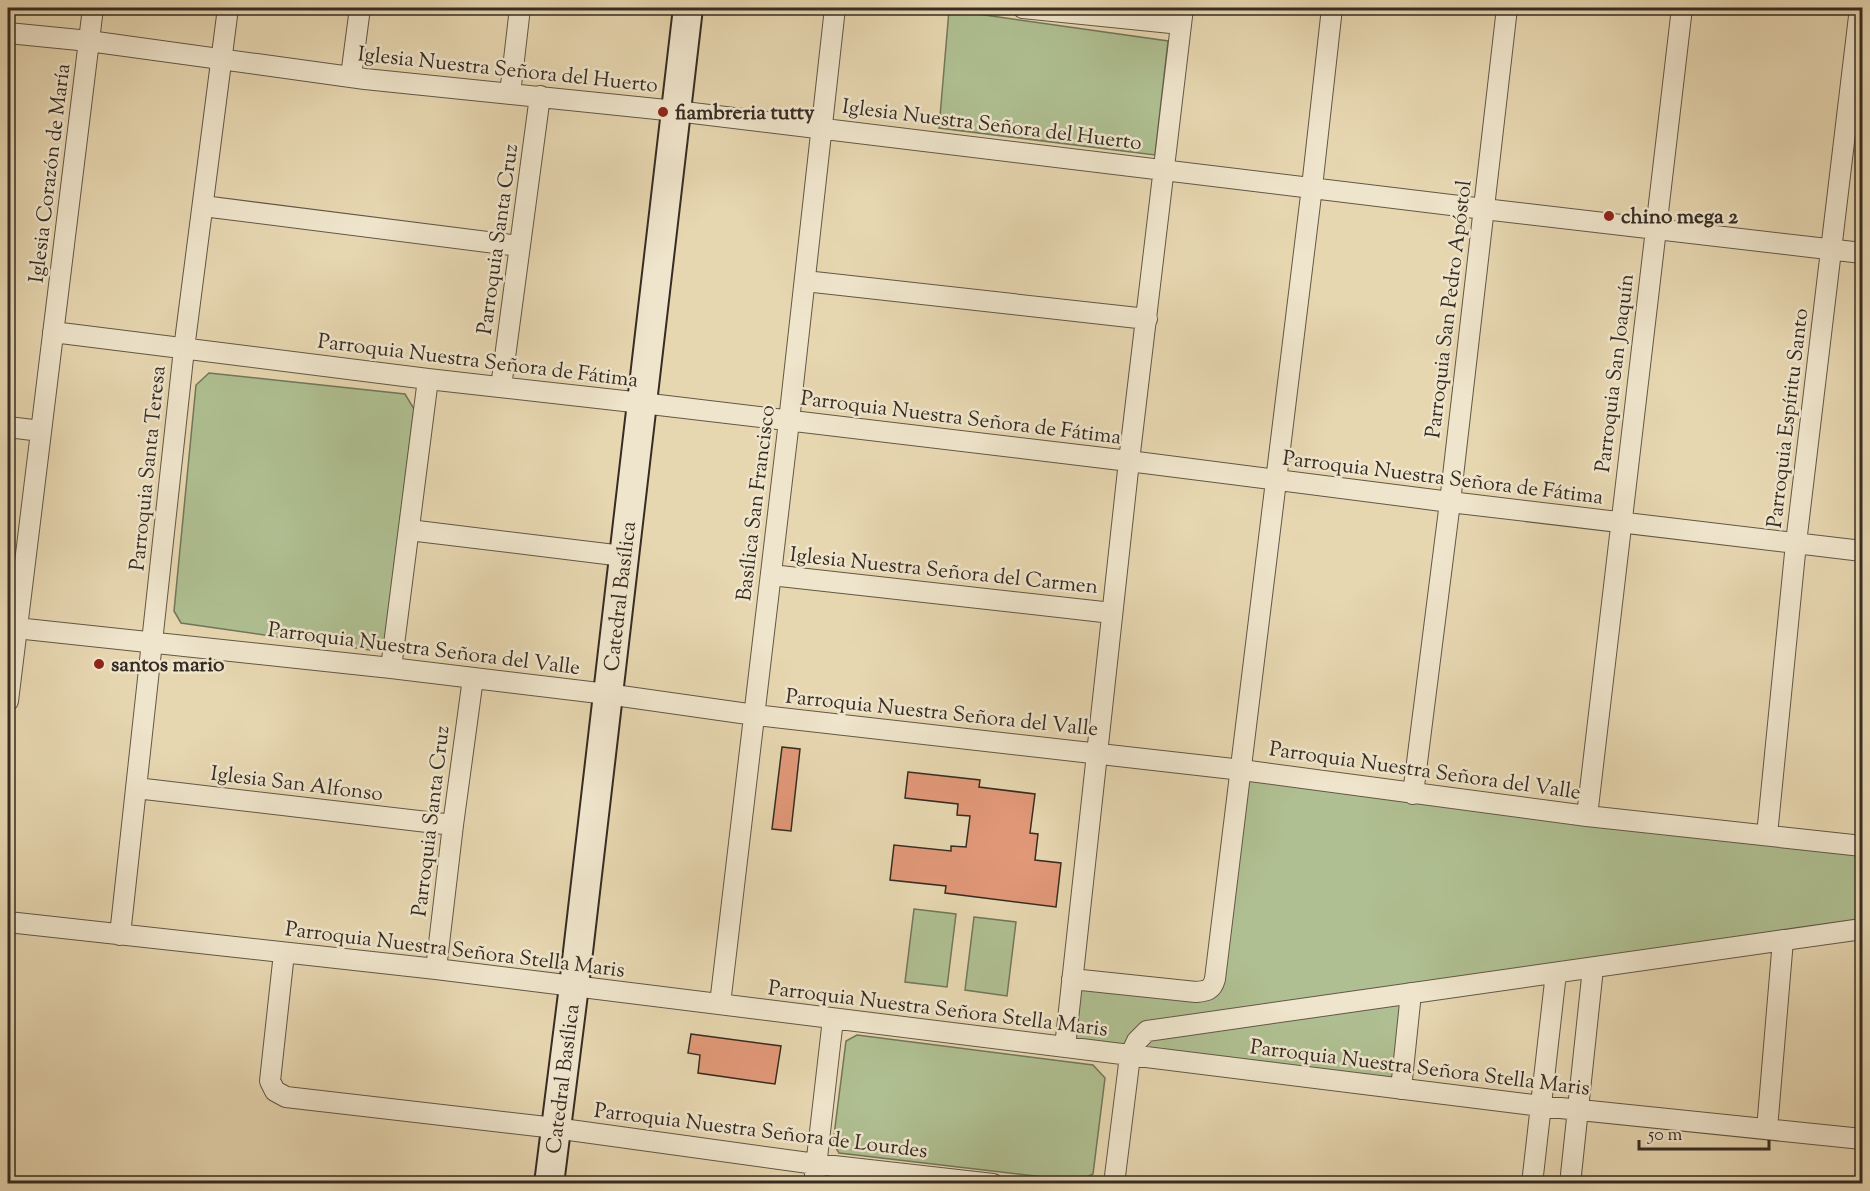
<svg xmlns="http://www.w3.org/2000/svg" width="1870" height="1191" font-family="'Sorts Mill Goudy',serif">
<rect width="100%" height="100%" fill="#e7d7b1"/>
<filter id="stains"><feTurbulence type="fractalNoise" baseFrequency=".00333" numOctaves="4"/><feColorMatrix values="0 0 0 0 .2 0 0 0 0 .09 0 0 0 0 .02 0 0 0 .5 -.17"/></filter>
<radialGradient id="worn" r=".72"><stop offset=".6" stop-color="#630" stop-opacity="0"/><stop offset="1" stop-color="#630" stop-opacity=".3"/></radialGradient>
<path fill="#afbf91" stroke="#72765a" stroke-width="1.5" d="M949,10L1168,41L1155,155L939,128Z
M209,373L405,394L414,409L385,639L370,650L181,623L174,611L196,385Z
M1242,771L1862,846V928L1411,993L1400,1089L1065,1047L1073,980L1207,991Z
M914,909L956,914L947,987L905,982Z
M974,917L1016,922L1007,996L965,990Z
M857,1035L1093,1065L1105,1078L1093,1174L1078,1181L839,1153L833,1143L846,1041Z"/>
<path fill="#e29979" stroke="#362c23" stroke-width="1.5" d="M782,747L800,749L791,831L772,829Z
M908,772L980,780L979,787L1035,794L1030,833L1038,834L1035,860L1061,863L1056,907L945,893L946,886L890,880L894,845L951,851V846L966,847L970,816L957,815L958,804L905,798Z
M691,1034L781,1046L775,1084L698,1073L700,1055L688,1053Z"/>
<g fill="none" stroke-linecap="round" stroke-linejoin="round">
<g stroke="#625746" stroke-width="22">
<path id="minor" d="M1023,8L1181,24
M8,33L89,41L365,79L676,111L1484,209L1862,253
M351,76L360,8
M510,94L520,8
M203,206L519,246
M805,281L1147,319
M53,332L428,379L642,403L1129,461L1450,502L1862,551
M501,387L540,96
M8,427L41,431
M409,530L623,556
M771,575L1112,613
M16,628L391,668L607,694L755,715L1242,770L1587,816L1862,846
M391,668L428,379
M8,701L93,8
M136,788L453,825
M1413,794L1450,502L1507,8
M1587,816L1682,8
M1767,835L1796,543L1860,8
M8,922L436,969L1541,1106L1862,1139
M120,935L184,349L228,8
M284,953L270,1081L275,1091L286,1097L555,1128L816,1164L993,1184
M436,969L453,825L473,678
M1072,979L1196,992C1207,991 1212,990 1215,979L1312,187L1332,8
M720,1004L789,421L835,8
M1065,1047L1129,461L1183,8
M1401,1089L1411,993
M1767,1129L1783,940
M814,1184L833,1019
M1114,1184L1130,1056L1137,1041L1147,1031L1862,929
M1532,1184L1556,973
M1570,1184L1593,968"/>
</g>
<g stroke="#362c23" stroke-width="32">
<g id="secondary">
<path id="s1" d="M549,1184L574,986L688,8"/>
</g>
</g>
<use href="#minor" stroke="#efe5cc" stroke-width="20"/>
<use href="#secondary" stroke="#efe5cc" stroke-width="28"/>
</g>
<g fill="#8f2418" stroke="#efe5cc" stroke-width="2">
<circle cx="663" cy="112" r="6"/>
<circle cx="1609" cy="216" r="6"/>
<circle cx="99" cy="664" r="6"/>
</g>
<g text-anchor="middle" stroke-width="5" stroke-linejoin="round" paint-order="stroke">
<g font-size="21" fill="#362c23" stroke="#efe5cc">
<text transform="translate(508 69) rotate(6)" y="7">Iglesia Nuestra Señora del Huerto</text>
<text transform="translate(992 124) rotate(7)" y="7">Iglesia Nuestra Señora del Huerto</text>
<text transform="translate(49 173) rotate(-83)" y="7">Iglesia Corazón de María</text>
<text transform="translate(497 239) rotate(-82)" y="7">Parroquia Santa Cruz</text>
<text transform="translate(1448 309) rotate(-83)" y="7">Parroquia San Pedro Apóstol</text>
<text transform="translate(478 360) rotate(7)" y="7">Parroquia Nuestra Señora de Fátima</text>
<text transform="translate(1614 373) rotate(-83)" y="7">Parroquia San Joaquín</text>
<text transform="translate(961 417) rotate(7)" y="7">Parroquia Nuestra Señora de Fátima</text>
<text transform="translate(1787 418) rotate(-83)" y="7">Parroquia Espíritu Santo</text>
<text transform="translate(147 468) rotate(-84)" y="7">Parroquia Santa Teresa</text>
<text transform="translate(1443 477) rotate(7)" y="7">Parroquia Nuestra Señora de Fátima</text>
<text transform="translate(755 503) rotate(-83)" y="7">Basílica San Francisco</text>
<text transform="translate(944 570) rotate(6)" y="7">Iglesia Nuestra Señora del Carmen</text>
<text dy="7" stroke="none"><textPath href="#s1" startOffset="592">Catedral Basílica</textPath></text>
<text transform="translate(424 648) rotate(7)" y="7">Parroquia Nuestra Señora del Valle</text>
<text transform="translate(942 712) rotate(6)" y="7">Parroquia Nuestra Señora del Valle</text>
<text transform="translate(1425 770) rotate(8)" y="7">Parroquia Nuestra Señora del Valle</text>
<text transform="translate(297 783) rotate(7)" y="7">Iglesia San Alfonso</text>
<text transform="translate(430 821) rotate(-83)" y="7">Parroquia Santa Cruz</text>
<text transform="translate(455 949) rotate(7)" y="7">Parroquia Nuestra Señora Stella Maris</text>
<text transform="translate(938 1008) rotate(7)" y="7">Parroquia Nuestra Señora Stella Maris</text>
<text transform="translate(1420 1067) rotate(7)" y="7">Parroquia Nuestra Señora Stella Maris</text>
<text dy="7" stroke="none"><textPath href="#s1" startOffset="106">Catedral Basílica</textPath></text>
<text transform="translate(761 1130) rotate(7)" y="7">Parroquia Nuestra Señora de Lourdes</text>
</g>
<g font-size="21" font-weight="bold" fill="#362c23" stroke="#efe5cc" text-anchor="start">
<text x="675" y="119">fiambreria tutty</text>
<text x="1621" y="223">chino mega 2</text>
<text x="111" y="671">santos mario</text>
</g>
</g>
<rect width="1870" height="1191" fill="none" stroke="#e7d7b1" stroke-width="30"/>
<rect x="9" y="9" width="1852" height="1173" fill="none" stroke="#362c23" stroke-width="3"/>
<rect x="15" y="15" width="1840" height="1161" fill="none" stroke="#362c23" stroke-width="1.5"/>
<path d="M1639 1140v9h130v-9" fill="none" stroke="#362c23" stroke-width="3"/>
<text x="1648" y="1140" font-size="18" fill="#362c23" stroke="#efe5cc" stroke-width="4.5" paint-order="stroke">50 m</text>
<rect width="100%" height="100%" filter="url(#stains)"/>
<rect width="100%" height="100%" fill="url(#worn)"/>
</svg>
